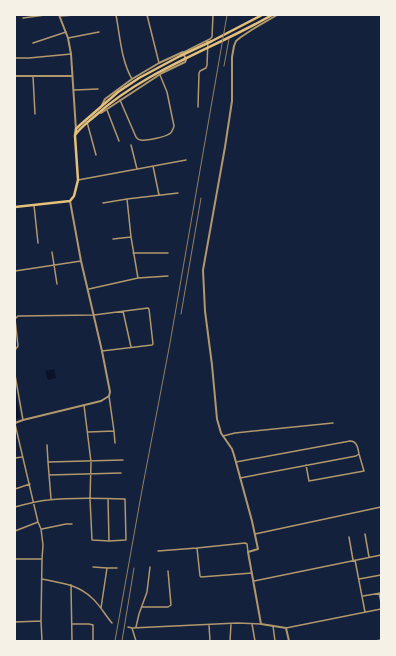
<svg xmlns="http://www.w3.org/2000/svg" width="396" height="656" font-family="'Open Sans',sans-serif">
<rect width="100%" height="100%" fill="#14213d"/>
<path fill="#0b132b" d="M54,369L56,378L48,380L45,371Z
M15,390L20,418L15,419Z"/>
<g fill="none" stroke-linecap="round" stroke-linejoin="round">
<path stroke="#b1986c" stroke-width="1.5" d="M116,15C120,36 121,60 132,79
M147,15L159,63
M60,16L75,15
M23,18L45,15
M68,38L99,32
M33,43L66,32
M184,52L210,39L212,37L213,15
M15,58H29L71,54
M33,76L35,114
M74,90L98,89
M120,100L136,137C138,139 138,140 141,140C146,141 165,137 169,134C172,133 173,129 174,126L167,92L160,75
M198,107L199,73L200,71L206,68L207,65L208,40
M107,110L119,141
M87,122L96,155
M131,145L137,169
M153,166L159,195
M78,180L186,160
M103,203L127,199
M34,205L38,243
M113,239L131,237
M52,252L57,284
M133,253H168
M15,271L81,261
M138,278L168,276
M89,289L138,278L131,237L127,199L178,193
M123,311L131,347
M15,350L18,346L15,319L18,316L94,315L148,308L149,309L153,344L152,345L102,351
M15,375L23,420
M15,424L38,522L41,529L43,545L42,559L41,621L42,641
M114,431L115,443
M88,432L114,431L109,396
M223,436L235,433L333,423
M47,445L48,462
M15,458L22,457
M236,462L350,441C357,441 358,448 359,454L356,456L240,478
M306,465L309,481L364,471L359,454
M49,475L121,473
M15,489L30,484
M51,499L48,462L123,460
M108,499L109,541
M15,507C26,504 37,501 48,500C73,497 100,498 125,499L126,540L109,541L92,540L90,499L91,462L84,405
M42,529L66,524H72
M15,531L38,522
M255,534L381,507
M365,534L369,557
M349,537L353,560
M158,551L197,548
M248,552L247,544L245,543L197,548L200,576L201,577L252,573
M15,559H42
M355,560L365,612
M93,567L107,568H117
M42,579C61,583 77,584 92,598C100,605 105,615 112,623
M359,579L381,575
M254,581L381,555
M71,585L72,641
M379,593L381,602
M363,596L381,593
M142,607H168L171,605L168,571
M101,608L107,568
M15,622L41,621
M72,624H89L93,625V641
M252,624L255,641
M209,625L210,641
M273,626L275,641
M128,627L132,628L237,623L261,624
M136,627L139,614L147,592L150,567
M132,628L136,641
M286,628L381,609
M230,641L231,624
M375,641L381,640"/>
<path stroke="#b1986c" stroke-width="2" d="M59,15L68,38L71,54L76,130
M277,15L253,29L241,37L236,41L234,46L232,57V101L225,147L203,270L205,311L212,365L217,419L221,433L232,449L234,455L252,521L258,549L248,552L261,624L286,628L289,641
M15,76H72
M101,113L162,73L185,62L186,60L183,52L159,63L132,79L105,99L102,105
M15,423L23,420L101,401L109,396L110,392L102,351L81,261L70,201"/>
<path stroke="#e5c07b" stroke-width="2.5" d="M75,135C81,127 88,122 95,116C146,70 213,49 272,15
M15,207L70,201L74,196L78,180L75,136L76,129L80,125L118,92L139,78L180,56L212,41L262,15"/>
<path stroke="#918062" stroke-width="1" d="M224,66L229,39
M181,314L201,198
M115,641L142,490L170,343L227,15
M122,641L134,568"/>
</g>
<rect width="396" height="656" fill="none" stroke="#f6f1e7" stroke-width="32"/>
</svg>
